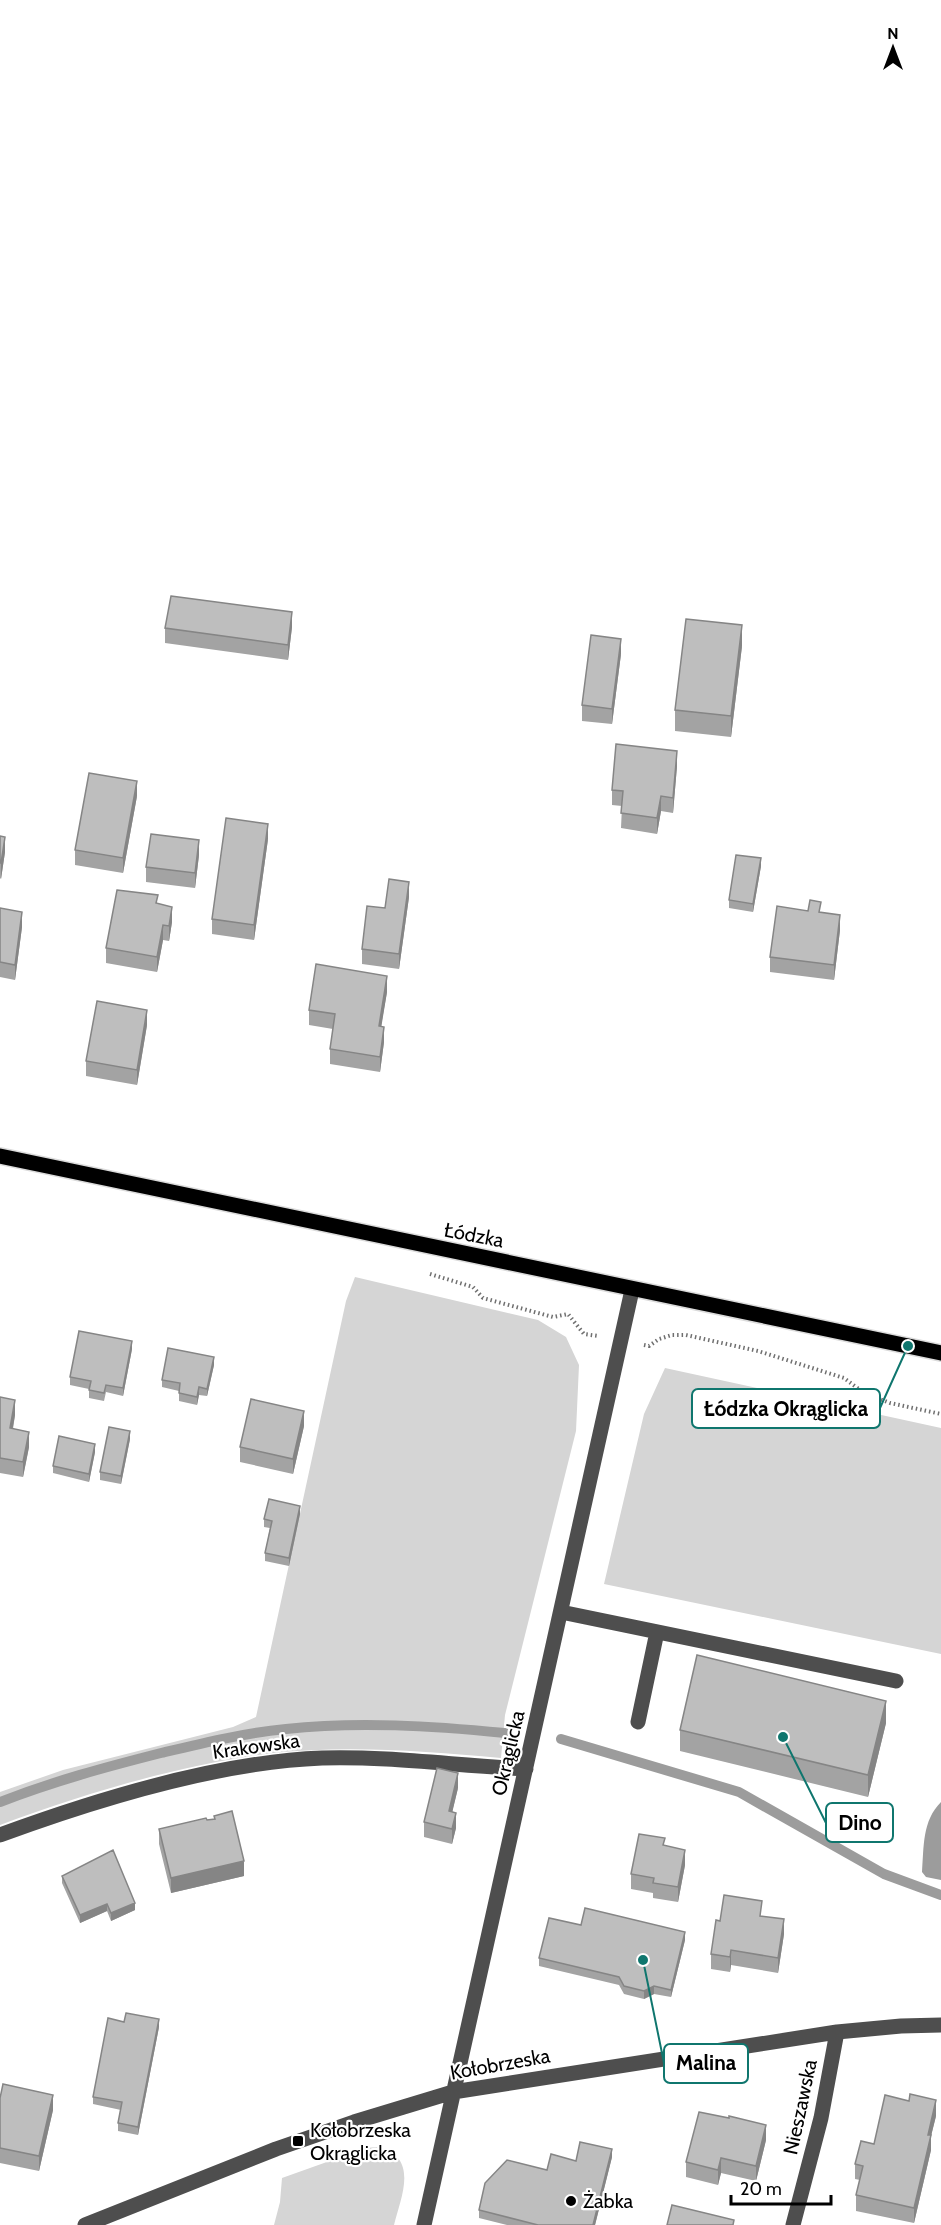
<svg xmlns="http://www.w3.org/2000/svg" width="941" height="2225" font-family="Cabin,sans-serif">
<rect width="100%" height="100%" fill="#fff"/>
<path fill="#d5d5d5" d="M355,1277L538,1320L566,1337L579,1365L576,1431L505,1715L501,1758C425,1751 349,1745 273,1753C184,1764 85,1793 0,1825V1792L63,1770L233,1727L256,1717L346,1301Z
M665,1368L941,1428V1654L604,1584L644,1414Z
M366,2148C372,2148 380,2146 385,2149C418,2162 400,2200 394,2225H274L280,2202L282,2178Z"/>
<path fill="#9c9c9c" d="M941,1802V1880L926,1877L922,1872C924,1847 922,1821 941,1802Z"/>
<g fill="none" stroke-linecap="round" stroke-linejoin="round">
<path stroke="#9c9c9c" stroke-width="10" d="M561,1739L739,1792L884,1874L941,1895
M0,1802C54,1781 106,1767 161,1753C203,1743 244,1733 286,1729C358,1721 433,1726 505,1733"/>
<g stroke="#dbdbdb" stroke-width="18">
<path id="major" d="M0,1156L941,1353"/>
</g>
<path stroke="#707070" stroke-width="4" stroke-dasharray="1.5 3" stroke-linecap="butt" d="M430,1274L473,1287L483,1298L553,1317L568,1314L584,1334L598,1336
M644,1345L649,1346L659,1339L672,1335H686L758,1351L844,1378L864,1393L890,1403L941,1414"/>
<path stroke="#4e4e4e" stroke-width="15" d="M561,1612L896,1681
M638,1722L657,1632
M0,1835C98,1799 218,1762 322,1758C390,1756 458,1766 526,1769
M85,2225L276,2149L354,2122L453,2092L837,2032L901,2026L941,2025
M424,2225L632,1290
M793,2225L821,2118L837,2032"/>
<use href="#major" stroke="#000" stroke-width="15"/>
</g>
<path fill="#a3a3a3" d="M292,627L288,660L165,643V628Z
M742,646L731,737L675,731V710Z
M621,654L612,724L582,721V705Z
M677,766L673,813L661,811L657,834L621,828L622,806L612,805V790Z
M137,796L123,873L75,865V850Z
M0,836L5,852L1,879L0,878Z
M268,839L254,940L212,934V919Z
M199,855L195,888L146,882V867Z
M761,866L753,912L729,908V900Z
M409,897L399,969L362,964V949L385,908Z
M158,904L172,922L169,941L163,940L157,972L106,963V948Z
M0,908L22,927L15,980L0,977Z
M821,912L840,930L834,980L770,972V957Z
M387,992L381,1026L384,1042L380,1072L330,1064V1049L333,1029L309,1025V1010Z
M147,1025L137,1085L86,1076V1061Z
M132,1349L123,1396L106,1392L104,1401L89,1398V1389L70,1385V1377Z
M214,1365L207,1396L199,1395L197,1405L179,1401V1391L162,1387V1380Z
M0,1397L15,1415L13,1429L29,1447L23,1477L0,1473Z
M304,1426L293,1474L240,1462V1447Z
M130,1439L121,1484L100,1480V1472Z
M95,1452L89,1482L53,1473V1466Z
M300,1514L289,1566L265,1561V1553L270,1528L264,1527V1519Z
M886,1723L868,1797L680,1751V1730Z
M458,1788L452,1812L456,1828L452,1844L424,1837V1822Z
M214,1816L244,1876L171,1893L159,1844V1829L214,1819Z
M665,1845L685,1865L678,1902L653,1898V1893L631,1889V1874Z
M62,1876L135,1910L111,1921L107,1911L80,1923L62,1883Z
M762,1916L784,1934L778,1973L731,1965L730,1972L711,1969V1954L720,1921Z
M581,1925L685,1940L671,1997L654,1994L644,1999L624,1994L619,1985L539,1966V1958Z
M159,2027L138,2135L118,2131V2123L121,2110L93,2104V2097Z
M0,2098L53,2110L39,2171L0,2163Z
M936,2116L931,2136V2150L914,2223L856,2211V2195L860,2180L855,2179V2164L874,2144Z
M766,2140L756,2181L721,2173L718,2185L686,2177V2162Z
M612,2157L595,2225H507L479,2218V2210L547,2170L576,2161Z"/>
<path fill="#858585" d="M292,612V627L288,660V645Z
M742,625V646L731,737V716Z
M621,639V654L612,724V709Z
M677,751V766L673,813V798Z
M137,781V796L123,873V858Z
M661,796V811L657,834V818Z
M268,824V839L254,940V925Z
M5,837V852L1,879V863Z
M199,840V855L195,888V873Z
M761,858V866L753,912V904Z
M409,882V897L399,969V954Z
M172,907V922L169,941V926Z
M22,912V927L15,980V965Z
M840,915V930L834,980V965Z
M163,925V940L157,972V957Z
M387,976V992L379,1041V1026Z
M147,1010V1025L137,1085V1070Z
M384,1027V1042L380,1072V1057Z
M132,1341V1349L123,1396V1388Z
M214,1357V1365L207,1396V1389Z
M199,1387V1395L197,1405V1397Z
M15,1400V1415L10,1443V1428Z
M304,1411V1426L293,1474V1459Z
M130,1431V1439L121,1484V1476Z
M29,1432V1447L23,1477V1462Z
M95,1444V1452L89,1482V1474Z
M300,1506V1514L289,1566V1558Z
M886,1701V1723L868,1797V1775Z
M458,1773V1788L449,1826V1811Z
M456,1813V1828L452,1844V1829Z
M685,1850V1865L678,1902V1887Z
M244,1861V1876L171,1893V1878Z
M135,1903V1910L111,1921V1913Z
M107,1904V1911L80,1923V1915Z
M784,1919V1934L778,1973V1958Z
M685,1932V1940L671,1997V1990Z
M731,1950V1965L730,1972V1957Z
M654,1986V1994L644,1999V1991Z
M159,2019V2027L138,2135V2127Z
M53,2095V2110L39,2171V2156Z
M936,2100V2116L931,2136V2150L914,2223V2208L928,2135Z
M766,2125V2140L756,2181V2166Z
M612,2149V2157L595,2225H593Z
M721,2158V2173L718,2185V2170Z"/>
<path fill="#bebebe" stroke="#858585" stroke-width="1.5" d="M171,596L292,612L288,645L165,628Z
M686,619L742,625L731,716L675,710Z
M591,635L621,639L612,709L582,705Z
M616,744L677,751L673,798L661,796L657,818L621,813L623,791L612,790Z
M89,773L137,781L123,858L75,850Z
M226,818L268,824L254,925L212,919Z
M151,834L199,840L195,873L146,867Z
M0,836L5,837L1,863H0Z
M736,855L761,858L753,904L729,900Z
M389,879L409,882L399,954L362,949L367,906L385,908Z
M117,890L158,895L156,903L172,907L169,926L163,925L157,957L106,948Z
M810,900L821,902L819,912L840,915L834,965L770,957L777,906L808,911Z
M0,908L22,912L15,965L0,962Z
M316,964L387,976L379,1026L384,1027L380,1057L330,1049L335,1014L309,1010Z
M97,1001L147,1010L137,1070L86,1061Z
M79,1331L132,1341L123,1388L106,1385L104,1393L89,1390L91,1381L70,1377Z
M168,1348L214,1357L207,1389L199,1387L197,1397L179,1393L180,1383L162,1380Z
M0,1397L15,1400L10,1428L29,1432L23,1462L0,1458Z
M251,1399L304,1411L293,1459L240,1447Z
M109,1427L130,1431L121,1476L100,1472Z
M59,1436L95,1444L89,1474L53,1466Z
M269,1499L300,1506L289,1558L265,1553L272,1521L264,1519Z
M697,1655L886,1701L868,1775L680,1730Z
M437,1768L458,1773L449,1811L456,1813L452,1829L424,1822Z
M232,1811L244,1861L171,1878L159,1829L206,1818L207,1820L215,1819L214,1816Z
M639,1834L665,1838L663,1845L685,1850L678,1887L653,1883L654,1878L631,1874Z
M113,1850L135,1903L111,1913L107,1904L80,1915L62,1876Z
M724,1895L762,1901L760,1916L784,1919L778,1958L731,1950L730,1957L711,1954L716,1920L720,1921Z
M585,1908L685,1932L671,1990L654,1986L644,1991L624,1986L619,1977L539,1958L549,1918L581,1925Z
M126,2013L159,2019L138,2127L118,2123L122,2102L93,2097L108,2018L124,2022Z
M3,2084L53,2095L39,2156L0,2148V2098Z
M910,2094L936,2100L928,2135H931L914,2208L856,2195L863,2166L855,2164L861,2141L874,2144L885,2095L909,2101Z
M699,2112L729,2118V2116L766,2125L756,2166L721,2158L718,2170L686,2162Z
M580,2142L612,2149L593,2225H538L479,2210L485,2183L507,2160L547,2170L551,2154L576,2161Z
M672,2205L734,2220L733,2225H667Z"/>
<g fill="#000" stroke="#fff" stroke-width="2">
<rect x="292" y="2135" width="12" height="12" rx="3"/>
<circle cx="571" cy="2201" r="6"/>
</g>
<g text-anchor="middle" stroke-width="4.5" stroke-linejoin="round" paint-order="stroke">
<g font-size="20" fill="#000" stroke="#fff">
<text transform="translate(474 1235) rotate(11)" y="7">Łódzka</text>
<text transform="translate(256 1746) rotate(-8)" y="7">Krakowska</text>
<text transform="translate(508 1753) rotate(-77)" y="7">Okrąglicka</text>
<text transform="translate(500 2064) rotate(-10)" y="7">Kołobrzeska</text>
<text transform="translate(800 2107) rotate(-78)" y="7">Nieszawska</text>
</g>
<g font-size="20" fill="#000" stroke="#fff" text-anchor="start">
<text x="310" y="2137">Kołobrzeska<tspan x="310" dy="23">Okrąglicka</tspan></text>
<text x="583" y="2208">Żabka</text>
</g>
</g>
<path fill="none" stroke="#0f766e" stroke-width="2" d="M908 1346L880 1408M783 1737L826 1823M643 1960L664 2063"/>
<g fill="#0f766e" stroke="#fff" stroke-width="2">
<circle cx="908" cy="1346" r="6"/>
<circle cx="783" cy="1737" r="6"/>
<circle cx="643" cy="1960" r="6"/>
</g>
<g fill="#fff" stroke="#0f766e" stroke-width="2">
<rect x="692" y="1389" width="188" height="39" rx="6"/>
<rect x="826" y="1803" width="67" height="39" rx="6"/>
<rect x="664" y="2044" width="84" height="39" rx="6"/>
</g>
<g font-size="21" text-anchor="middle" font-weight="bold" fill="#000">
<text x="786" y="1416">Łódzka Okrąglicka</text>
<text x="860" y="1830">Dino</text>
<text x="706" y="2070">Malina</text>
</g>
<g transform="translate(893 48)" stroke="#ffffff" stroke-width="4.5" paint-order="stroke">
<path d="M0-4.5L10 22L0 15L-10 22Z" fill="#000000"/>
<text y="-9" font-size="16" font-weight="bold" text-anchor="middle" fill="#000000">N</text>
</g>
<path d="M731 2195v9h100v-9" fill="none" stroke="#000000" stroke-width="3"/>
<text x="740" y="2195" font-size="18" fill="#000000" stroke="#ffffff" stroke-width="4.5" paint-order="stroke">20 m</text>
</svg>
